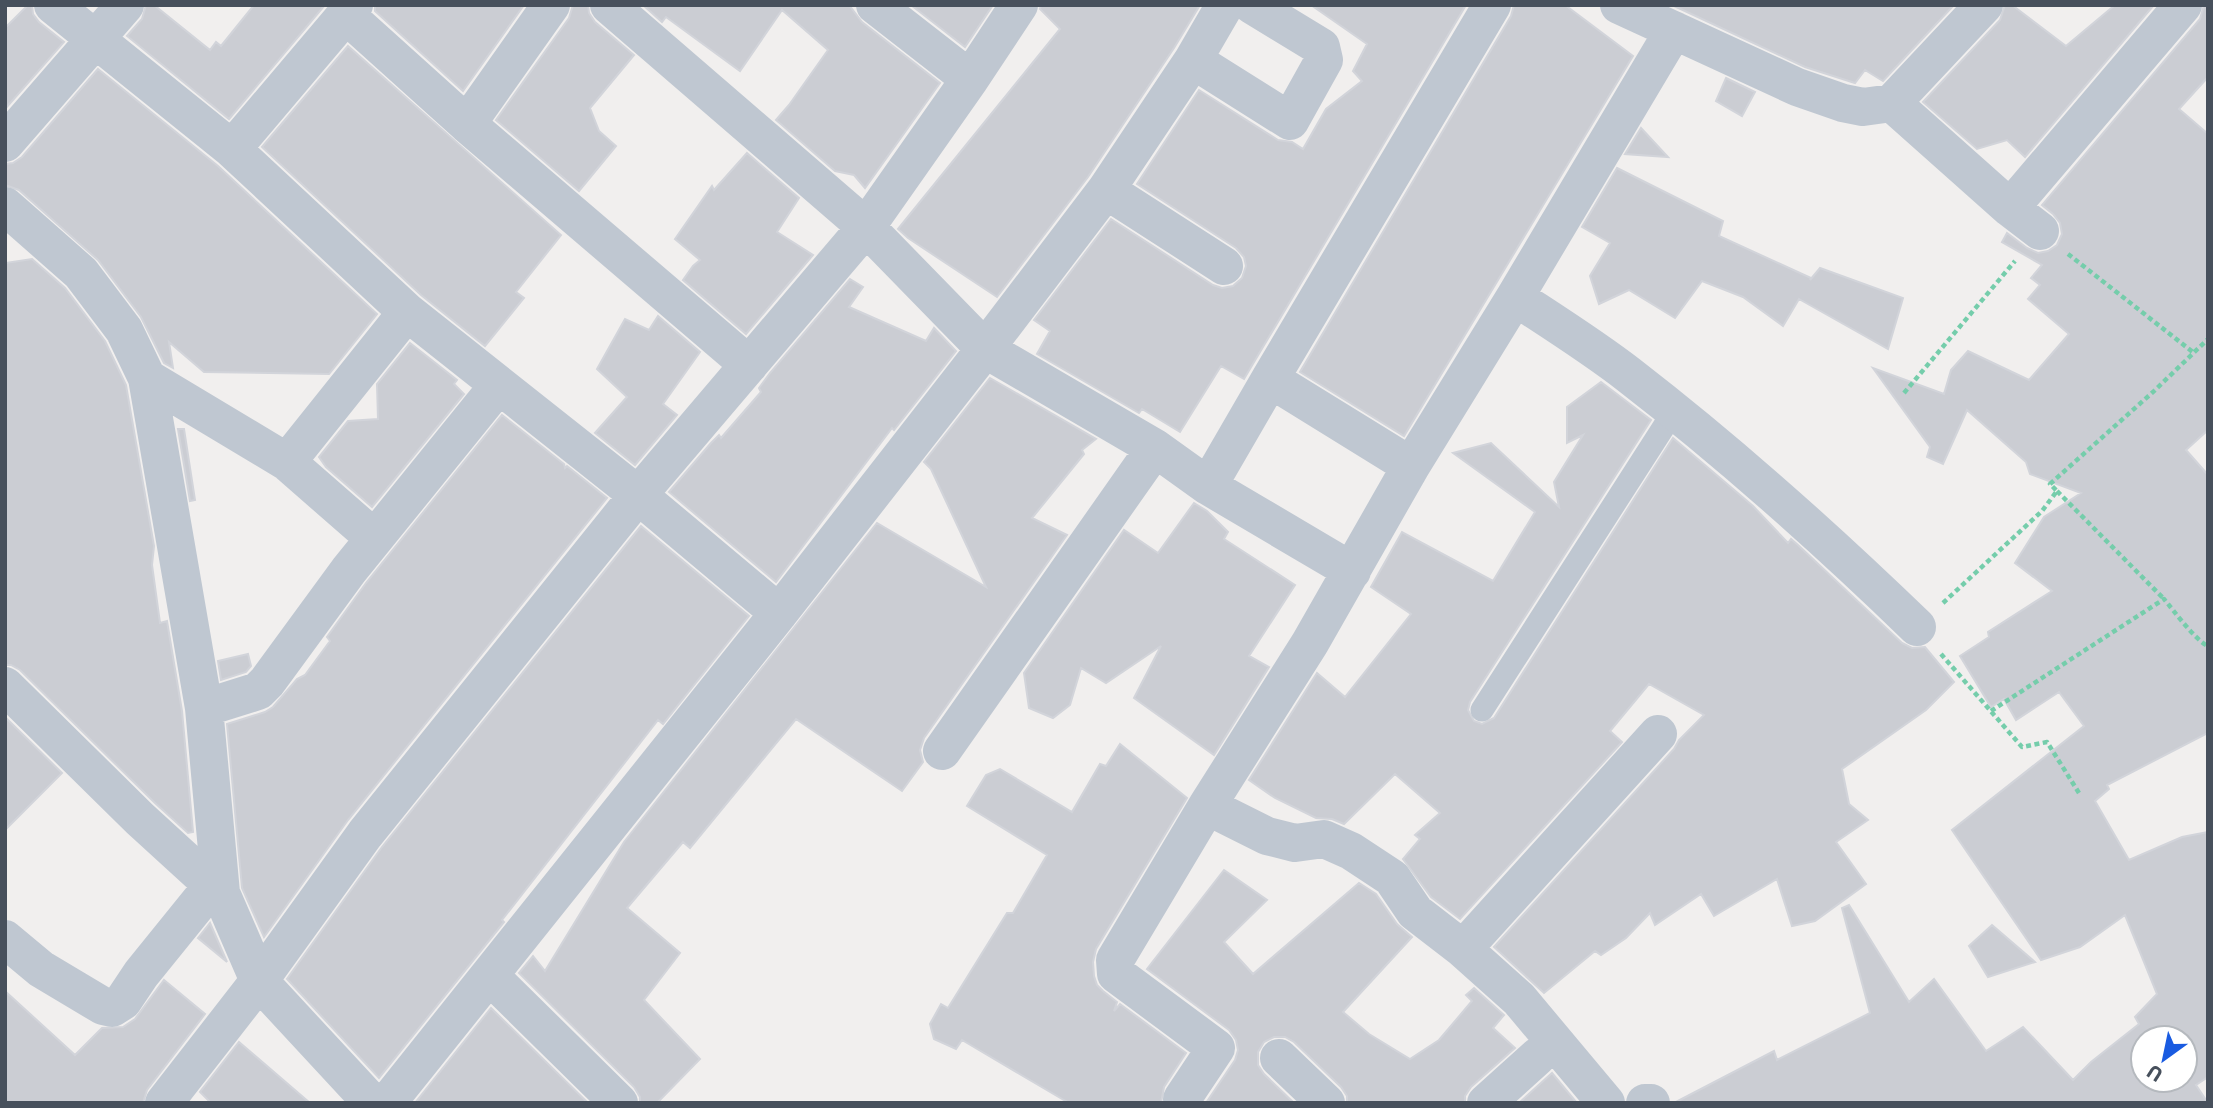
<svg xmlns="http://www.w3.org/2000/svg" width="2213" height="1108" font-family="Commissioner,sans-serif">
<rect width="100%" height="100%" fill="#f1efee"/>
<path fill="#cbcdd3" stroke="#d2d4da" stroke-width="2" fill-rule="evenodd" d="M28,5H32L33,14L39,22L64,42L5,109V28Z
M146,5H154L210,50L216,42L221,46L254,5H325L229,119L127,36L142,19Z
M375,5H524L463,91L375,11Z
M573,5H588L589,13L595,22L634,55L590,108L599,131L616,146L579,191L496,120L569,18Z
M643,5H849L862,22L940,83L865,188L854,175L835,171L776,120L789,105L828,50L782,10L740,71L666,17L662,22Z
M911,5H993L965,47Z
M1041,5H1200L1174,48L1088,177L997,297L908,238L898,229L1060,29L1040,9Z
M1311,5H1466L1244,379L1221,366L1180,432L1142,409L1139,413L1037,354L1050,331L1034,320L1111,219L1213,285L1222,288L1233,286L1242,278L1246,266L1244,257L1236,248L1137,184L1199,90L1278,140L1292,142L1303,149L1326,109L1362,81L1353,71L1367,44Z
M1514,5H1565L1633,56L1404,436L1300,372L1511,16Z
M1672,5H1954L1883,81L1865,70L1855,83L1805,67Z
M2005,5H2012L2066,46L2115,5H2154L2025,157L2007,140L1977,149L1923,102L2000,20Z
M2204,5H2208V77L2179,109L2208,134V430L2186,450L2208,475V733L2107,785L2109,789L2095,801L2129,860L2182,837L2208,832V1077L2196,1085L2208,1103H1674L1774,1051L1777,1060L1870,1013L1842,908L1849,905L1909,1002L1934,979L1986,1051L2023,1027L2073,1080L2091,1062L2139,1024L2135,1017L2157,994L2125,915L2080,947L2041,960L1952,830L2084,726L2059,692L2016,720L2004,699L1991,707L1960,656L1989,637L1988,632L2052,591L2015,563L2044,517L2081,493L2030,474L2026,462L1967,410L1943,464L1927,457L1930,447L1873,368L1944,394L1951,370L1968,351L2029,380L2069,334L2028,299L2040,285L2031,278L2042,265L2002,242L2007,233L2027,248L2038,253L2048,251L2057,245L2062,234L2060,223L2053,214L2042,205L2200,19ZM2143,1038H2185V1080H2143Z
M348,46L561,235L516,292L524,298L485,346L421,295L262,147Z
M98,69L218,166L377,314L329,374L204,372L169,342L173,368L164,363L141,317L98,260L19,190L5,185V164L13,163L22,157Z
M1726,78L1755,92L1742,116L1716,101Z
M1641,128L1668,157L1625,154Z
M747,153L799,198L777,232L813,255L746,334L683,280L693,266L700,260L675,239L712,186L714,190Z
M1617,168L1723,221L1719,236L1811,278L1810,280L1820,268L1903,298L1888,349L1799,299L1783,326L1743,297L1702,281L1675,318L1629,290L1599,304L1590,276L1610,243L1582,227Z
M32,259L65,288L105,341L126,385L154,546L152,565L160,623L167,621L182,711L193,832L188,833L155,803L20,670L11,665H5V263Z
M850,279L863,287L849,307L926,341L934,328L956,351L894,430L892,428L776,582L669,492L711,443L719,435L721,438L761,392L759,388L770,373Z
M658,316L700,352L663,404L677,415L635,465L595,433L627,397L597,369L625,319L649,330Z
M410,343L457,380L454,384L464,394L372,507L326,467L319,457L348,421L378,419L377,384Z
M990,378L1096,439L1082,450L1084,454L1032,518L1067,535L924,738L920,750L923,762L902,791L796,719L690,848L683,842L627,908L680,953L644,1000L700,1059L657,1103H640V1097L634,1087L519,973L533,956L545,971L624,842L877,523L986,587L931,469L924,462Z
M1601,382L1651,420L1470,702L1468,710L1474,721L1482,724L1494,718L1673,438L1753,506L1788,543L1791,539L1798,545L1902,643L1912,648L1925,647L1954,682L1926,710L1842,769L1849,804L1868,820L1836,842L1866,884L1815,921L1792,926L1777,879L1714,916L1701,894L1655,925L1650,913L1626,938L1601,955L1595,951L1544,993L1494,947L1674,749L1679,740L1704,715L1649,684L1610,731L1622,742L1460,919L1431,897L1403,859L1420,839L1415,835L1440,813L1395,774L1344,824L1332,819L1316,818L1275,798L1249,780L1317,673L1345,697L1411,614L1371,587L1402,532L1493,581L1535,512L1453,453L1491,443L1559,507L1554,482L1583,435L1567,443V407Z
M502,415L564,464L565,468L567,466L607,498L348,820L264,937L242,888L227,724L265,712L273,707L297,679L305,675L330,641L327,637L366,583Z
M178,429H184L195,500L190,501Z
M1194,503L1207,511L1228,532L1224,539L1295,585L1249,656L1269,667L1214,755L1134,698L1161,646L1106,683L1081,668L1070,705L1053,718L1029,708L1024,673L1124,530L1158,553Z
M641,526L749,616L663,724L658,720L502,920L504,922L379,1078L287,979L382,847Z
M248,654L251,666L246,672L221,680L218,661Z
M5,717L62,773L5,830Z
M1120,744L1187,798L1096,949L1093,962L1094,976L1097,985L1103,991L1117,1002L1114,1011L1120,1004L1186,1053L1164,1087L1161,1103H1069L962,1040L956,1049L934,1039L930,1024L941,1004L948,1008L1007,913H1013L1047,855L967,806L986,775L1000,769L1072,812L1100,764L1106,766Z
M1224,870L1267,900L1224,942L1253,974L1359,883L1376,894L1397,924L1412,937L1343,1012L1369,1034L1410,1059L1439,1040L1472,1001L1466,995L1474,988L1504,1015L1493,1028L1515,1048L1471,1087L1465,1096V1103H1347V1096L1341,1087L1294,1042L1285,1037H1274L1264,1042L1258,1052V1065L1264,1074L1294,1103H1206L1235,1060L1238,1050L1236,1040L1229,1030L1147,969Z
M210,923L227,962L198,938Z
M1992,925L2035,962L1988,977L1969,946Z
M164,980L205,1014L147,1090L143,1103H5V991L75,1055L102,1028L123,1027L135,1019Z
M491,1008L588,1103H415Z
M239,1042L310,1103H211L200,1092Z
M1552,1073L1577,1103H1519Z"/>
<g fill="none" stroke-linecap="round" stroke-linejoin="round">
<path stroke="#75cdab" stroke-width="4.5" stroke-dasharray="5 3.5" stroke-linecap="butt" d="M2068,254L2194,353
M1904,393L2015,261
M2057,491L2164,599
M1943,603L2042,511L2057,491L2050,484L2153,392L2208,339
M1941,654L2022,747L2047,742L2079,793
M1991,711L2164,599C2174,611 2196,641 2208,646"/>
<path stroke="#bfc7d1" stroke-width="23" d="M1482,710L1674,411"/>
<path stroke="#bfc7d1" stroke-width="38" d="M53,5L232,149L407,312L638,495L779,613
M609,5L866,227L985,349L1155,448L1208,486L1352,571
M875,5L970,79
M1619,5L1797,87L1843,103L1863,107L1892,103L1984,5
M346,15L467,124L749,365
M1193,60L1290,121L1324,60L1321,47L1252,5
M1892,103L2010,208L2040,231
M467,124L551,5
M5,143L125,5
M232,149L354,5
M1106,190L1224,266
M5,206L81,273L124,330L147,378L204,708L221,893L259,981L372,1103
M2010,208L2183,5
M1515,297C1553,322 1593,347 1629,375C1730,453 1826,539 1917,627
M147,378L287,462L374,538
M287,462L407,312
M1411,466L1270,379L1492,5
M1208,486L1270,379
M5,686L140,819L221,893
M204,708L258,691L267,682L349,570L498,386
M942,751L1155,448
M1207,806L1310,643L1411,466L1515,297L1674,30
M5,939L41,969L103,1006L112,1008L123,1001L141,974L213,885
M1463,949L1658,734
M490,976L619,1103
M1279,1058L1326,1103
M164,1103L259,981L365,834L638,495L866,227L970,79L1019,5
M387,1103L779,613L985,349L1106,190L1193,60L1225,5
M1185,1103L1182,1099L1216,1048L1116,974L1115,960L1207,806L1267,836L1295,843L1324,839L1351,851L1392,878L1415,912L1463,949L1519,999L1606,1103
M1486,1103L1537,1057
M1645,1103H1651"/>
</g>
<rect width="2213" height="1108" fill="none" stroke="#47505c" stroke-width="14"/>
<g transform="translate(2164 1059) rotate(213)"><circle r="33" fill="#ffffff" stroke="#b5b9be" stroke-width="2"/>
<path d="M0-5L12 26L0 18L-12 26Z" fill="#195be1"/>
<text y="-10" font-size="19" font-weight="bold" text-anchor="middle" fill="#47505c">U</text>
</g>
</svg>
